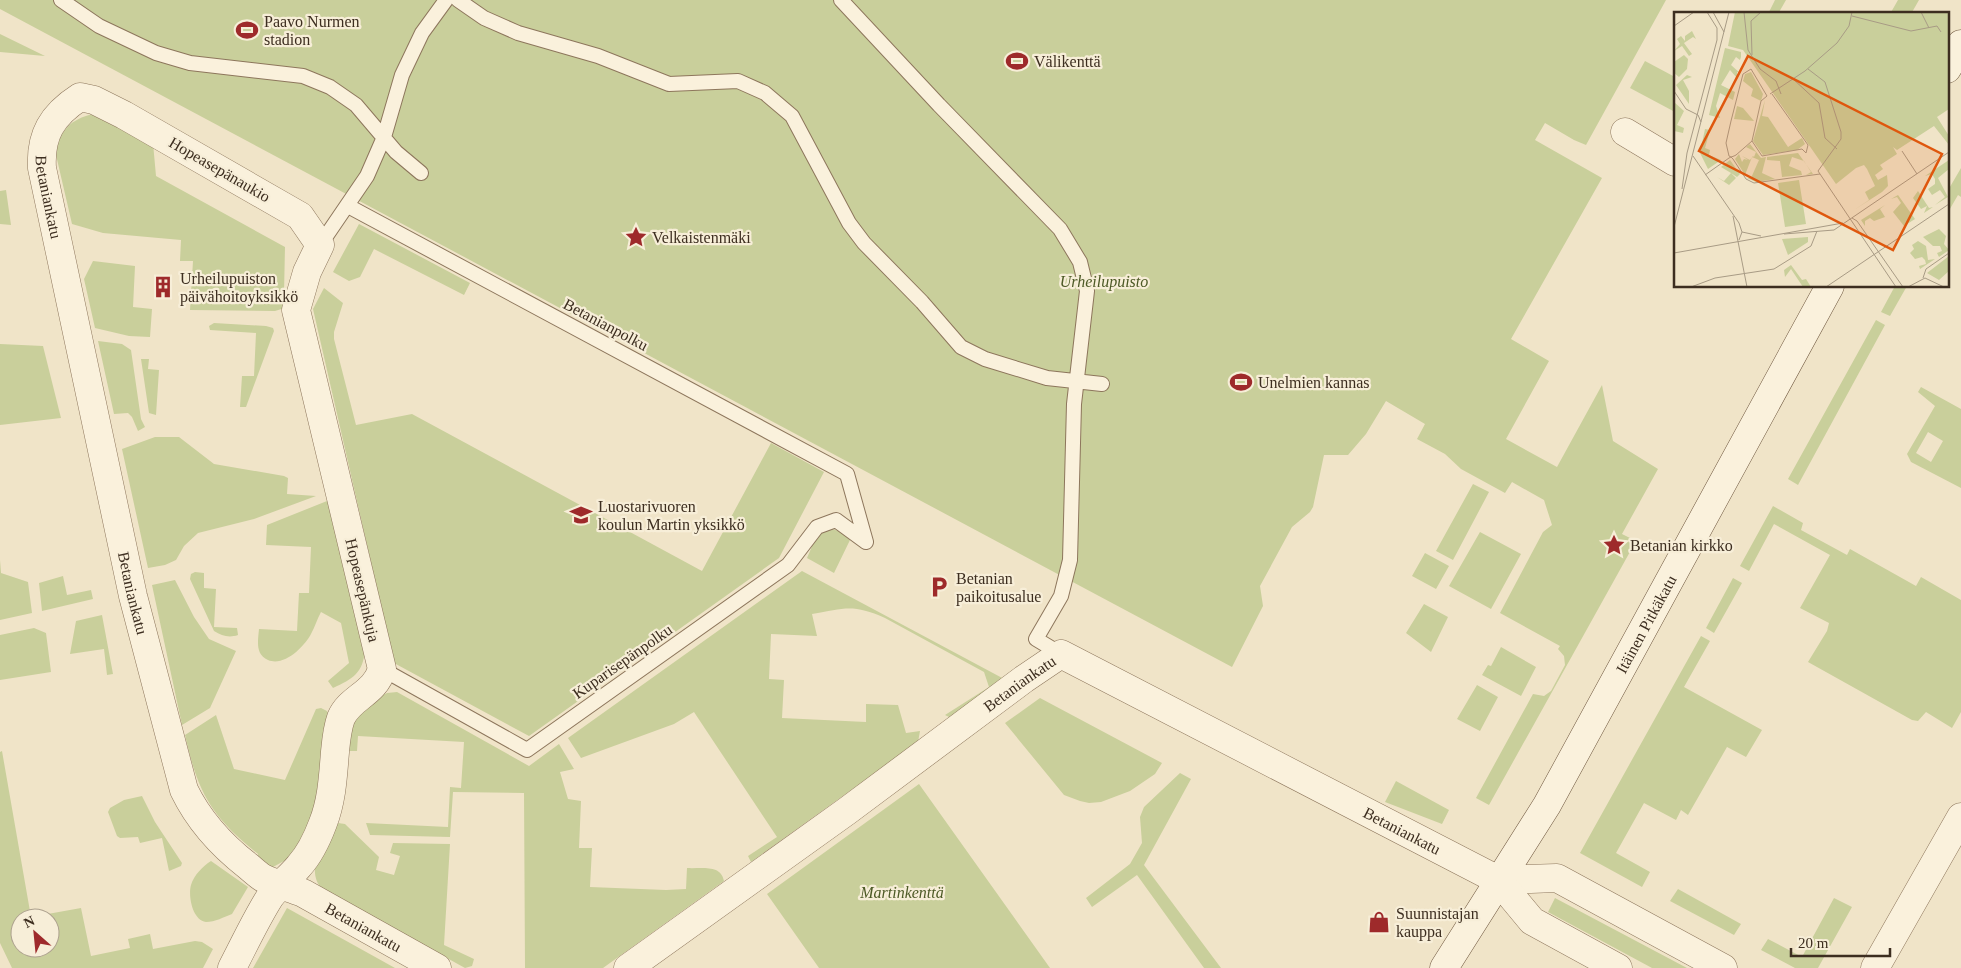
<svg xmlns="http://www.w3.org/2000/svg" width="1961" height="968" font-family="Georgia,serif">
<rect width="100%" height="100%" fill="#f0e4c8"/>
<path fill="#c9cf9b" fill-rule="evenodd" d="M0,0H1666L1586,145L1574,140L1545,123L1535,140L1602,178L1511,339L1549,361L1506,439L1557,467L1602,385L1613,441L1658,469L1622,534L1636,541L1489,805L1476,798L1533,694L1544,696L1551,691L1565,665L1564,656L1558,649L1560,646L1500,613L1543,532L1552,525L1544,500L1512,482L1505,493L1461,469L1445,454L1417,439L1425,424L1386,401L1366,434L1348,455H1324L1313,507L1310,512L1292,527L1260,586L1263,606L1232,667L0,9Z
M1775,0H1786L1778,14H1768Z
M1898,0H1919L1911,14H1890Z
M0,34L45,56L0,52Z
M1645,61L1675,77V112L1630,88Z
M93,114L153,143L156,176L285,247L284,294L288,307L275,311L190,310L193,261H180L181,240L103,233L72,224L56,155C58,131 71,119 93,114Z
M1961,168V197L1958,195L1947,214V192Z
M6,190L11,225L0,224V191Z
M359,224L470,283L464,295L374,249L360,277L349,281L333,272Z
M93,261L135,266L133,307L152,309L150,337L129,336L95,328L84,279Z
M1895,286H1907L1890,316L1881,312Z
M324,288L343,303L334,332V339L356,425L412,414L702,571L771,443L824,472L779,558L529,736L394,663L313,309Z
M1876,320L1885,325L1798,485L1788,479Z
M214,323L266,326L273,328L274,331L246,407H240L242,376H254L256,333L210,330L209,326Z
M98,341L122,344L131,350L141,419L145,427L138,431L132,417L128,413L114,414Z
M0,344L43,346L61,418L0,425Z
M141,359H149L148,369L159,370L156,415L149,413Z
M1921,387L1961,409V488L1911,462L1907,454L1935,406L1918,392ZM1928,432L1943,441L1931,462L1916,453Z
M155,437H179L214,464L284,476L288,478L287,494L316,496L254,519L198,533L184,546L176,560L165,565L148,568L122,449Z
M1473,484L1489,492L1453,560L1436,551Z
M332,499L365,650C363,673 353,679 333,688L328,681L349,663L341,623L321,612C317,619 315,627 311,634C304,647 284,667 268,660C255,654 258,641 259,629L297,631L299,593H309L311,547L266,545L267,525Z
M1773,506L1803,523L1801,530L1847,555L1850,549L1916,586L1921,577L1961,600V712L1952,728L1926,712L1918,721L1912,720L1808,662L1827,631L1829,623L1800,608L1830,555L1774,524L1749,571L1740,566Z
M829,528L845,533L850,540L834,573L807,558L816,537Z
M1480,532L1521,554L1491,609L1449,586Z
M1425,553L1449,566L1436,589L1412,576Z
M0,560L1,573L28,582L32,613L0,620Z
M802,571L1006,680L951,718L945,715L989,687L984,672L885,618C854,604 845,608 812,614L817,636L771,634L769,679L784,680L782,718L866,722V704L898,705L906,733L920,731L918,742L751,862L748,856L777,837L694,712L674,724L581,758L568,738Z
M195,572L204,573V588L216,589L214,627L237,628L238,635C229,638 222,636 214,631L190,579L191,574Z
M63,576L67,595L91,590L93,599L42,611L39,583Z
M1733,578L1742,583L1714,633L1706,628Z
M175,580L194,617L209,639L236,651L210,708L182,725L152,585Z
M1424,604L1448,617L1431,652L1406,633Z
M102,615L113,674L107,675L104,649L70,654L76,621Z
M34,628L46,633L51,672L0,680V635Z
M1701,636L1710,641L1684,687L1762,730L1746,757L1727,747L1688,815L1681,810L1676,820L1644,803L1616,853L1650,872L1642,887L1580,853Z
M1501,647L1536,667L1521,696L1482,675L1488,665L1491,666Z
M1477,685L1498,697L1480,731L1457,719Z
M397,692L529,766L559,744L574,769L560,772L568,799L581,801L579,848H592L590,887L666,890L686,889L687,868C701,869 721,864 724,881L603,968H525L524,793L453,792L450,837L370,835L366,823L448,827L450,787L461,788L464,742L358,736L357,751H343L348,727L377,698L387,693Z
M1040,698L1162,763L1155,774L1130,791L1101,802L1089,803L1080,801L1064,795L1005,723Z
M321,708L327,711L330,718L320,800L295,855L273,867L268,868L258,858V854C212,817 198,794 185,735L216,715L234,769L285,780L316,709Z
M2,751L31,917L81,908L91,956L130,948L128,939L150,934L153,949L195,941L202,942L213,949L203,968H12L0,943V752ZM20,918H50V948H20Z
M1180,773L1191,779L1144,865L1221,968H1204L1137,875L1092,907L1086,898L1130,864L1142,843L1140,817L1144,807Z
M1396,781L1449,810L1442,824L1385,802Z
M919,784L1050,968H819L767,894Z
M142,796L155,822L182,863L181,866L169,871L162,838L140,843L138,837L120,838L117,836L108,812L110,808L124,800Z
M338,823L345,824L379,857L376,870L394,875L400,856L390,853L393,843L450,844L444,945L474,959L472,966L465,968L322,889C305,870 323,846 331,826Z
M211,861L248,887L232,914C224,917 215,922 206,922C192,920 188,895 191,885C194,875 203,866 211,861Z
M1678,889L1741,924L1734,935L1670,901Z
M1555,898L1687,968H1652L1548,912Z
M1834,898L1852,907L1818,968H1795L1761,950L1768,939L1802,957Z
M287,908L395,968H253Z"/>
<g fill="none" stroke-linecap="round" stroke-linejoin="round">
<g stroke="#8d765c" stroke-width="16">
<path id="lane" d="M61,0L99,26L156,53L190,63L303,76L330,87L356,105L396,152L421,173
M458,0L484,18L518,33L598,56L669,84L738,81L765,93L792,116L849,223L864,243L922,302L961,347L985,359L1047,378L1102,384
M841,0L939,105L1060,229L1080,262L1087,291L1074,404L1070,560L1061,596L1036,639L1061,654
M348,206L847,474L866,542
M320,245L367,176L384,137L402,75L422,33L446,0
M382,669L527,750L788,565L817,527L836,520L866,542"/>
</g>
<g stroke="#8d765c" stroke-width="29">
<g id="street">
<path d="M1625,132L1675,162"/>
<path d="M1498,880L1557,878L1723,968"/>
<path id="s1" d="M232,968C244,945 256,919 270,897C278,886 290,877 299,866C310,854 317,839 323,823C332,800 333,776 335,752C336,741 337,729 341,718C350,697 375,694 382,669L296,310L307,272L320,245L300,216L124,115L94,100L80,97C52,115 40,135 42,168L133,596L184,790C199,821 221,845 248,866C253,870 258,875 263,878C276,884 290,888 303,893L437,968"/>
<path id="s2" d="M628,968L847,811L1024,679L1061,654L1498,880L1532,921L1618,968"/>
<path d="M1875,968L1961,817"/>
</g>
</g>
<g stroke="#6f573f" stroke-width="29">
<g id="secondary">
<path d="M1947,69L1961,44"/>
<path id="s3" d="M1444,968L1547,805L1830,286"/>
</g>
</g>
<use href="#lane" stroke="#faf1dc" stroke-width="14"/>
<use href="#street" stroke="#faf1dc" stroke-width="28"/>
<use href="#secondary" stroke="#faf1dc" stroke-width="28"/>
</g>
<defs>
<g id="stadium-bare" transform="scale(1.725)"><path d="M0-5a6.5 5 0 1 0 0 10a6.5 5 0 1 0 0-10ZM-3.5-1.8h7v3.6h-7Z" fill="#9e2a2b" stroke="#f7eed8" stroke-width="2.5" paint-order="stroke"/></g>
<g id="sight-bare" transform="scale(1.725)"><path d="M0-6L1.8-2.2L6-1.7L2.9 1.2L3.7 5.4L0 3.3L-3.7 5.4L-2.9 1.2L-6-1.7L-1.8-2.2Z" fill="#9e2a2b" stroke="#f7eed8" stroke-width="2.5" paint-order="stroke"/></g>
<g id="building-bare" transform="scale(1.725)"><path d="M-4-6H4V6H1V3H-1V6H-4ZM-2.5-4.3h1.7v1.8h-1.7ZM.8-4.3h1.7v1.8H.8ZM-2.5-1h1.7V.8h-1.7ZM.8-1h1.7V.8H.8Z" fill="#9e2a2b" stroke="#f7eed8" stroke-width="2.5" paint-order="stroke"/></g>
<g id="school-bare" transform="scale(1.725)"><path d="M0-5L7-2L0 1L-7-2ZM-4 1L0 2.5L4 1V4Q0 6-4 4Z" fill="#9e2a2b" stroke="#f7eed8" stroke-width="2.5" paint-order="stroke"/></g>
<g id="parking-bare" transform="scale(1.725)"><path d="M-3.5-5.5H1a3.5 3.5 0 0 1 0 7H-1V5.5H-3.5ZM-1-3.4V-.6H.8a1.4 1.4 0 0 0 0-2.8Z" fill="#9e2a2b" stroke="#f7eed8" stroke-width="2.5" paint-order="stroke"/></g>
<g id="shop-bare" transform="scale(1.725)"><path d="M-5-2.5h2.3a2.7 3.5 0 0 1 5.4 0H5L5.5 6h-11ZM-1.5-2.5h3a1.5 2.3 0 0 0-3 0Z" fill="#9e2a2b" stroke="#f7eed8" stroke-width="2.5" paint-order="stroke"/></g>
</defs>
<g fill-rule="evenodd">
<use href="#stadium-bare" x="247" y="30"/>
<use href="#stadium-bare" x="1017" y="61"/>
<use href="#sight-bare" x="636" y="237"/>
<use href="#building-bare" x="163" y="287"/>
<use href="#stadium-bare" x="1241" y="382"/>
<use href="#school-bare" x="581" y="515"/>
<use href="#sight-bare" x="1614" y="545"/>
<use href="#parking-bare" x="939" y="587"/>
<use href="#shop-bare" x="1379" y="922"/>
</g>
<g text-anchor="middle" stroke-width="4.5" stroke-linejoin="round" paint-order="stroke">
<g font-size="16" fill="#3d2e20" stroke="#f7eed8" text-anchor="start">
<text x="264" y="27">Paavo Nurmen<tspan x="264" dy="18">stadion</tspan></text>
<text x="1034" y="67">Välikenttä</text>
<text x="652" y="243">Velkaistenmäki</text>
<text x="180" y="284">Urheilupuiston<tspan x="180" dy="18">päivähoitoyksikkö</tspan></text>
<text x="1258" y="388">Unelmien kannas</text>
<text x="598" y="512">Luostarivuoren<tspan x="598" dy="18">koulun Martin yksikkö</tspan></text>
<text x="1630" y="551">Betanian kirkko</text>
<text x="956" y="584">Betanian<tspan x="956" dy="18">paikoitusalue</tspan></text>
<text x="1396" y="919">Suunnistajan<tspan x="1396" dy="18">kauppa</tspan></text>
</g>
<g font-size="16" fill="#3d2e20" stroke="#f7eed8">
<text transform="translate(220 169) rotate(30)" y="6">Hopeasepänaukio</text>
<text dy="6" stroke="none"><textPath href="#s1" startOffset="1184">Betaniankatu</textPath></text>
<text transform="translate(606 324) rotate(28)" y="6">Betanianpolku</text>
<text transform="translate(363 590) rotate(77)" y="6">Hopeasepänkuja</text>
<text dy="6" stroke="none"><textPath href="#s1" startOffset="1589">Betaniankatu</textPath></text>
<text dy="6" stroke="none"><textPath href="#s3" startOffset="399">Itäinen Pitkäkatu</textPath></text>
<text transform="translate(622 661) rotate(-35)" y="6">Kuparisepänpolku</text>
<text dy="6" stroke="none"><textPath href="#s2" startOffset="484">Betaniankatu</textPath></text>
<text dy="6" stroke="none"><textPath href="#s2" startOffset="919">Betaniankatu</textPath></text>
<text dy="6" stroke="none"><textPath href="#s1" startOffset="2024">Betaniankatu</textPath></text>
</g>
<g font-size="16" font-style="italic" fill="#4d5a26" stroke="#f7eed8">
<text x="1104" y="287">Urheilupuisto</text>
<text x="902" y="898">Martinkenttä</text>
</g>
</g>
<g transform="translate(1674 12)">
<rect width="275" height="275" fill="#f0e4c8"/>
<path d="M61,0H275V97L263,105L275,124V133L260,114L223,138L219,135L223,142L206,153L209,157L201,163L204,168L213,163L214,174L208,180L180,198L195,188L191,180L201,174L193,157L190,153L182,156L162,172L69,38L54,34ZM18,19L22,27L19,25L10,31L18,42L15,44L8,34L0,39L6,32L3,27L7,24L11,29V24ZM51,36L67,40V45L66,48L62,45L57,53L66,61L63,60V66L56,58L47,73L61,80L59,88L46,81L42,94L46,106L35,103ZM10,43L14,47L13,57L5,65L0,61V50ZM77,60L89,82L87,89L77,84L79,77L69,69L71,62ZM13,63L18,65L9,68L15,79V92L2,73ZM91,88L88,104L94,105L114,135L128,126L131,132L123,138L89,143L79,129ZM0,90L10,99L3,113L10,116L9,121L0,119ZM63,94L69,96L80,109L60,107ZM31,117L36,118L31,136L36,138L35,143L47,148L34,157L26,141ZM76,132L87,146L92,145L88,161L101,167L82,170L73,166H77L85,148L78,145L71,163L61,147L65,142L68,150L70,147L74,148L68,144L76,148L79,144L80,145L82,140L72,135ZM124,141L139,162L132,163L137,160L130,149L118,145L115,154L127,159L128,163L108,165L106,149L93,148V145ZM56,148L66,162L63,165L57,161L62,166L55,173L43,165L50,169L57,161L47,155ZM275,148V157L264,166L274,185L261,193L271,185L266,178L258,183L254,177L261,172V167L258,162L251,164ZM125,168L132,212L111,215L104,171ZM244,179L255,196L259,195L250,201L253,194L247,197L239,186ZM224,183L241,207L230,214L219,200L227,191L223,185L217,187ZM211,193L206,197L211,205L200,209L196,206L191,209V214L187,208ZM265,217L272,224L270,232L275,238L265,245L263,241L268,239L266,234H259L249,225ZM134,225V230L114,243L108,227ZM244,229L252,234L254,248L261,247L246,257L245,254L252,252L251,248L248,245L241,247L236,241L240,237L238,233ZM275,244V259L265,268L253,261ZM117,253L128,268L132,267L137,275H129L117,257L111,265L110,258Z" fill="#c9cf9b"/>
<path fill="none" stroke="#a89b85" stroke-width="1" d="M39,0L50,20M70,0L74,38L86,57L102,69L107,82M247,0L255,16M178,4L237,19L263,14L267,20M0,14L20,0M78,43L77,9L87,0M134,57L151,70L167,120V127L144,159L222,275M118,66L145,91L151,126L163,137M0,79L12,97L24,103L27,110M96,82L131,59L163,31L175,14L178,0M78,129L88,144L128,137L132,141L134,133L98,82M228,139L243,162M19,144L65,211L68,220L65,228M31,163L55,146L57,145L60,144L62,143L78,129L87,89L93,84L77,57L69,62L57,109L52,131L55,144L57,145L59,147L72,167L80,171L146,162M8,177L13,141L43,28V16L33,0M59,204L73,275M178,206L183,209L229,275M0,215L55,0M68,220L87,224M110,222L160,218L275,140M0,241L169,211M249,266L252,257L275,241M17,275L41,266L100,257L137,234L143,219M152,275L275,192M234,275L251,266L270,275"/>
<path fill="#df570d" fill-opacity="0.15" stroke="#df570d" stroke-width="2.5" d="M74,44L268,142L219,238L25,139Z"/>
<rect width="275" height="275" fill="none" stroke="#3d2e20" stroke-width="2.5"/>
</g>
<g transform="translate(35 933) rotate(333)"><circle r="24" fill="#f7eed8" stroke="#ada18e"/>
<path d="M0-4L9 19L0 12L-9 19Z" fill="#9e2a2b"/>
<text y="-8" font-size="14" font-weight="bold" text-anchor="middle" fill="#3d2e20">N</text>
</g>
<path d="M1791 948v8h99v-8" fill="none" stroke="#3d2e20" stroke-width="2.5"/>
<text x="1798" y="948" font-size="15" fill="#3d2e20" stroke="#f7eed8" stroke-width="4" paint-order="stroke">20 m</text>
</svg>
